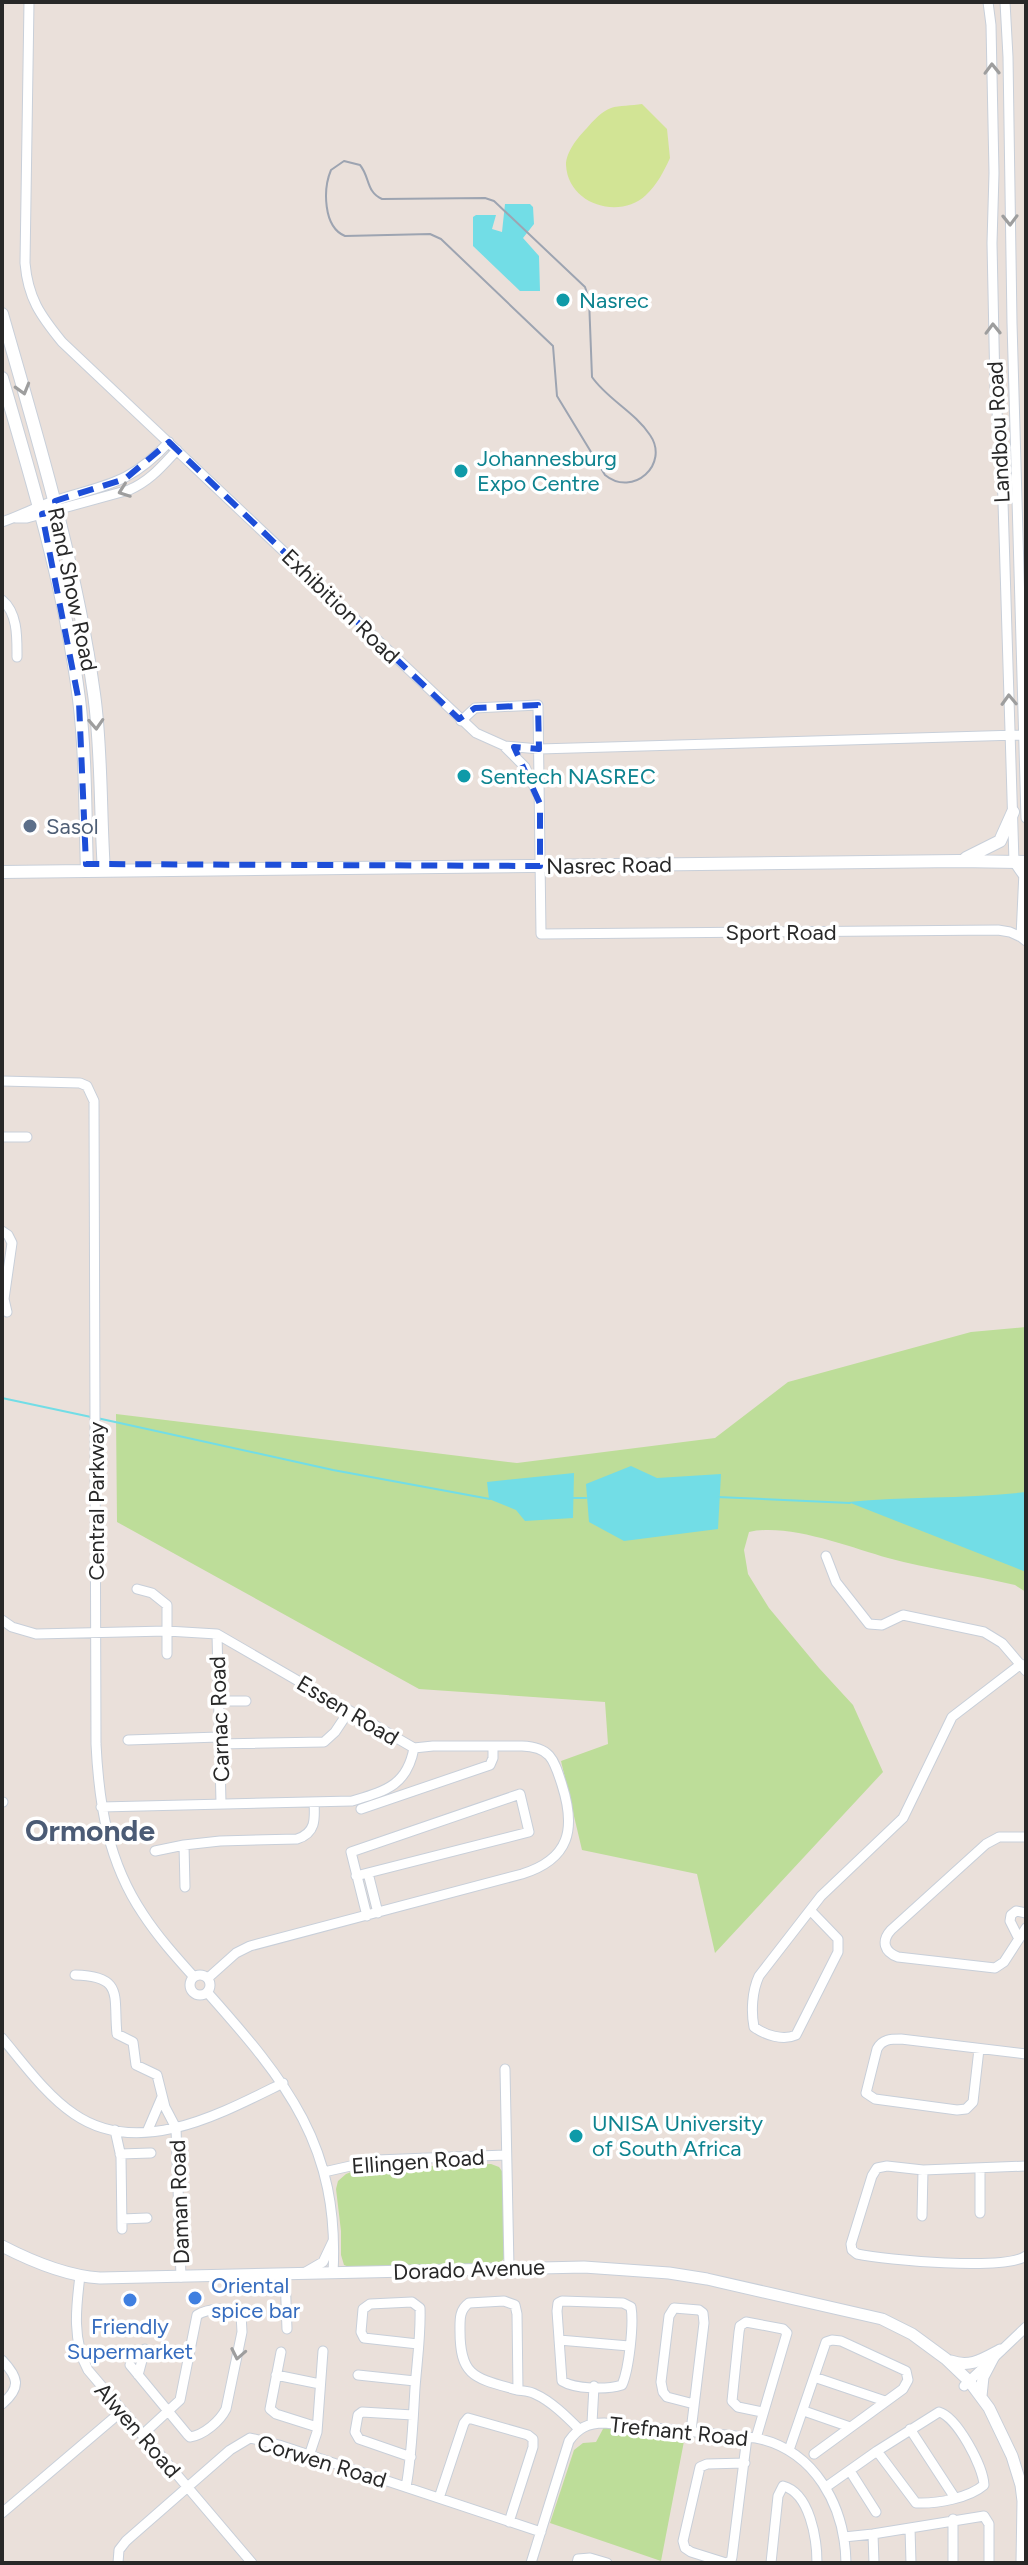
<svg xmlns="http://www.w3.org/2000/svg" width="1028" height="2565" font-family="Figtree,sans-serif">
<rect width="100%" height="100%" fill="#eae0da"/>
<path fill="#bddd99" d="M1026,1327V1592L1015,1585C973,1575 929,1569 888,1558C849,1547 789,1523 749,1532L744,1550L748,1574L769,1608L819,1668L853,1705L883,1772L715,1953L697,1874L582,1850L561,1761L608,1744L605,1702L419,1689L117,1522L116,1414L517,1463L715,1438L788,1382L971,1332Z
M491,2164L499,2167L504,2174L506,2257L498,2264L352,2268L344,2265L341,2255V2231L336,2189L338,2181L346,2174L356,2170L377,2168Z
M604,2427L685,2436L661,2561L550,2523L574,2450L583,2443L596,2442Z"/>
<path fill="#d2e495" d="M642,104L667,129L670,158C664,171 657,185 646,195C620,220 568,205 566,165C566,152 578,137 587,128C593,121 602,111 611,108C619,105 632,106 642,104Z"/>
<path fill="#72dde6" d="M505,204H530L533,207L534,224L523,238L539,256L540,291H520L473,246V217L476,215H496L492,229L502,232Z
M631,1466L657,1478L721,1474L718,1529L624,1541L589,1522L586,1484Z
M574,1473L573,1518L525,1521L516,1510L489,1499L487,1482Z
M1026,1492V1572L848,1502C907,1496 967,1499 1026,1492Z"/>
<g fill="none" stroke-linecap="round" stroke-linejoin="round">
<path stroke="#72dde6" stroke-width="2" d="M2,1398L91,1417
M97,1418L333,1470L490,1499
M717,1497L850,1503
M573,1498H586"/>
<g stroke="#c8cfd9" stroke-width="11">
<path id="minor" d="M29,2L25,263C28,298 40,315 62,342L476,733L505,746L539,749L1022,735
M988,2L991,25L994,173L992,243L995,389L1002,469L1014,862L1023,875
M1005,2L1008,57L1012,323L1026,818
M16,518H27L129,490C150,481 162,466 177,450
M2,522C20,516 36,507 54,501C107,484 129,485 169,442
M2,600C18,613 17,638 17,657
M461,721L475,708L538,705L541,934L998,930L1010,932L1021,937
M505,747L525,767L537,793
M1024,871L1021,937L1026,941
M2,1081L80,1083L87,1086L94,1101L96,1744C99,1805 108,1862 143,1914C158,1937 176,1957 194,1977
M2,1137H27
M2,1231L8,1235L12,1243L4,1299L7,1312
M826,1556L836,1582L869,1624L882,1625L903,1615L984,1632L1002,1643L1026,1671
M137,1589L152,1593L167,1605V1654
M2,1620L12,1627L36,1634L167,1631L217,1634L414,1748
M217,1634L221,1803
M218,1701H246
M128,1740L219,1737
M219,1744L324,1742L335,1732L349,1711
M2,1802H3
M101,1807L352,1801C385,1791 407,1786 414,1748
M361,1809L490,1765L493,1758V1746
M1026,1837H999L986,1844L891,1930C881,1941 884,1952 898,1957L995,1968L1004,1962L1026,1928
M155,1851L184,1845
M368,1873L378,1913
M356,1876L529,1832L520,1794L351,1852L367,1916
M185,1887L184,1845L220,1841L297,1839C316,1833 315,1819 314,1802
M811,1911L838,1939V1952L796,2035C783,2041 765,2035 754,2027C751,2012 752,1991 759,1976L821,1896L903,1818L952,1717L1021,1664
M1019,1939L1010,1921L1011,1915L1016,1911L1026,1913
M190 1985a10 10 0 1 1 20 0a10 10 0 1 1-20 0Z
M75,1975C125,1976 113,1997 117,2034L133,2042L136,2065L157,2075L165,2107L176,2128L181,2277
M208,1978L236,1953L250,1946L522,1874C570,1859 576,1829 562,1785C554,1760 551,1747 522,1746H433L414,1748
M207,1992C287,2082 340,2146 333,2273
M2,2038C24,2064 46,2095 74,2114C139,2159 222,2113 283,2083
M979,2049L973,2102L966,2109L957,2110L875,2099L866,2093L877,2049C882,2039 891,2039 901,2039L1026,2054
M505,2069L509,2268
M115,2130L121,2157L122,2229
M147,2132L162,2097
M120,2154L151,2153
M1026,2166L923,2170L887,2166L877,2168L872,2176L851,2244L852,2250L857,2254C887,2260 1004,2271 1026,2256
M324,2172L377,2160L505,2155
M980,2213V2168
M922,2216L923,2170
M122,2219L147,2218
M304,2273L323,2262L333,2241
M285,2274L287,2329
M80,2276C76,2307 72,2341 88,2370L252,2563
M562,2301L623,2303L631,2307C634,2324 629,2369 622,2385C606,2390 575,2389 562,2381L557,2311L558,2303Z
M559,2340L629,2346
M281,2352L270,2409L276,2414L317,2427
M2,2360C18,2377 22,2387 2,2404
M130,2365L187,2434L190,2437C204,2435 220,2421 226,2409L242,2332L241,2314C231,2307 208,2308 197,2315L180,2400L142,2435
M138,2375L145,2349
M276,2375L320,2384
M358,2375L415,2381
M814,2377L885,2401
M964,2386L1026,2327
M518,2390L517,2314L515,2305L504,2301L469,2303C459,2310 460,2320 460,2331C460,2377 475,2378 517,2390C523,2391 530,2391 535,2394C551,2401 567,2417 579,2429
M804,2411L850,2427
M592,2423L594,2386
M910,2429L955,2498
M691,2431L704,2323L703,2313L699,2310L674,2308L669,2316L661,2382L663,2392L667,2397L694,2404
M756,2438L787,2333L783,2329L746,2322L740,2326L739,2332L732,2401L738,2407L762,2412
M789,2450L826,2342L832,2340L841,2341L906,2371L908,2380L903,2389L814,2454
M309,2456L317,2432L323,2351
M411,2457L359,2439L355,2432L358,2415L362,2412L413,2415
M850,2471L876,2512
M406,2487C412,2455 413,2421 415,2388C417,2361 421,2335 420,2308L412,2302L370,2304L363,2309L361,2332L364,2338L418,2344
M826,2487L877,2451L939,2412C957,2417 983,2466 984,2485C969,2498 937,2504 916,2503L877,2451
M439,2498L464,2423L468,2418L528,2435L533,2439V2447L509,2522
M2,2513L122,2411
M953,2519V2563
M910,2528L911,2563
M873,2534L874,2563
M844,2537L873,2534L984,2516L989,2524V2563
M118,2563L119,2550L126,2541L230,2450L250,2438L279,2445L541,2532
M531,2563L569,2441C578,2428 588,2423 604,2423L756,2438C815,2450 845,2506 846,2563
M577,2563L578,2559L590,2558L607,2563
M726,2563L691,2552L685,2548L683,2541L700,2467L707,2464L745,2463
M726,2563L731,2561L732,2557L747,2437
M771,2563L778,2496L783,2486C810,2493 817,2539 817,2563"/>
</g>
<g stroke="#c8cfd9" stroke-width="13">
<path id="tertiary" d="M2,2246C31,2261 66,2276 100,2278L584,2267L669,2273L707,2279L882,2319L912,2334L946,2359L969,2381L989,2408L1012,2456L1021,2485L1023,2501L1022,2563
M951,2361C970,2368 983,2359 1000,2350
M981,2396L983,2377L994,2356"/>
</g>
<g stroke="#c8cfd9" stroke-width="14">
<path id="secondary" d="M2,314C38,440 76,564 94,694C102,751 100,813 104,871
M2,378C33,484 65,589 79,699C86,756 85,814 87,871
M966,858L1000,841L1013,812
M2,872L959,861L1026,862"/>
</g>
<use href="#minor" stroke="#fff" stroke-width="9"/>
<use href="#tertiary" stroke="#fff" stroke-width="11"/>
<use href="#secondary" stroke="#fff" stroke-width="12"/>
<path stroke="#9da4b1" stroke-width="2" d="M344,161L360,165C370,177 366,192 382,199L485,198L494,201L585,287L589,299L592,377C607,399 635,412 650,435C670,464 633,498 605,475L557,396L553,346L441,239L430,234L345,236C323,227 323,189 331,170Z"/>
</g>
<defs><path id="oneway-chevron" d="M-2-3.5L2.5 0L-2 3.5" fill="none" stroke-width="1.6" stroke-linecap="round" stroke-linejoin="round" transform="scale(2)"/></defs>
<g stroke="#9e9e9e">
<use href="#oneway-chevron" transform="translate(992 69) rotate(-91)"/>
<use href="#oneway-chevron" transform="translate(1010 220) rotate(89)"/>
<use href="#oneway-chevron" transform="translate(993 329) rotate(-91)"/>
<use href="#oneway-chevron" transform="translate(23 389) rotate(74)"/>
<use href="#oneway-chevron" transform="translate(124 491) rotate(160)"/>
<use href="#oneway-chevron" transform="translate(1009 700) rotate(-92)"/>
<use href="#oneway-chevron" transform="translate(96 724) rotate(87)"/>
<use href="#oneway-chevron" transform="translate(238 2354) rotate(101)"/>
</g>
<path fill="none" stroke="#1d4ed8" stroke-width="6" stroke-dasharray="16 10" stroke-linejoin="round" d="M169,442L459,719L475,708L538,705L539,749L514,747L540,804V866L86,864L79,702L42,514L57,510L55,501L125,479Z"/>
<g fill="#0f9aa8" stroke="#fff" stroke-width="3">
<circle cx="563" cy="300" r="8"/>
<circle cx="461" cy="471" r="8"/>
<circle cx="464" cy="776" r="8"/>
<circle cx="576" cy="2136" r="8"/>
</g>
<circle fill="#5c6f8a" stroke="#fff" stroke-width="3" cx="30" cy="826" r="8"/>
<g fill="#3f7fe0" stroke="#fff" stroke-width="3">
<circle cx="195" cy="2298" r="8"/>
<circle cx="130" cy="2300" r="8"/>
</g>
<g text-anchor="middle" stroke-width="7" stroke-linejoin="round" paint-order="stroke">
<g font-size="22" fill="#0d838f" stroke="#fff" text-anchor="start">
<text x="579" y="308">Nasrec</text>
<text x="477" y="466">Johannesburg<tspan x="477" dy="25">Expo Centre</tspan></text>
<text x="480" y="784">Sentech NASREC</text>
<text x="592" y="2131">UNISA University<tspan x="592" dy="25">of South Africa</tspan></text>
</g>
<g font-size="22" fill="#282828" stroke="#fff">
<text transform="translate(998 432) rotate(-93)" y="8">Landbou Road</text>
<text transform="translate(73 589) rotate(78)" y="8">Rand Show Road</text>
<text transform="translate(341 606) rotate(44)" y="8">Exhibition Road</text>
<text transform="translate(609 865) rotate(-1)" y="8">Nasrec Road</text>
<text x="781" y="940">Sport Road</text>
<text transform="translate(96 1501) rotate(-90)" y="8">Central Parkway</text>
<text transform="translate(348 1710) rotate(31)" y="8">Essen Road</text>
<text transform="translate(219 1719) rotate(-92)" y="8">Carnac Road</text>
<text transform="translate(418 2161) rotate(-4)" y="8">Ellingen Road</text>
<text transform="translate(179 2202) rotate(-92)" y="8">Daman Road</text>
<text transform="translate(469 2269) rotate(-2)" y="8">Dorado Avenue</text>
<text transform="translate(138 2430) rotate(49)" y="8">Alwen Road</text>
<text transform="translate(679 2431) rotate(6)" y="8">Trefnant Road</text>
<text transform="translate(322 2461) rotate(17)" y="8">Corwen Road</text>
</g>
<g font-size="22" fill="#4e5e75" stroke="#fff" text-anchor="start">
<text x="46" y="834">Sasol</text>
</g>
<g font-size="22" fill="#366cbe" stroke="#fff" text-anchor="start">
<text x="211" y="2293">Oriental<tspan x="211" dy="25">spice bar</tspan></text>
<text x="130" y="2334" text-anchor="middle">Friendly<tspan x="130" dy="25">Supermarket</tspan></text>
</g>
<g font-size="30" font-weight="bold" fill="#4b5b75" stroke="#fff">
<text x="90" y="1841">Ormonde</text>
</g>
</g>
<rect width="1028" height="2565" fill="none" stroke="#282828" stroke-width="8"/>
</svg>
